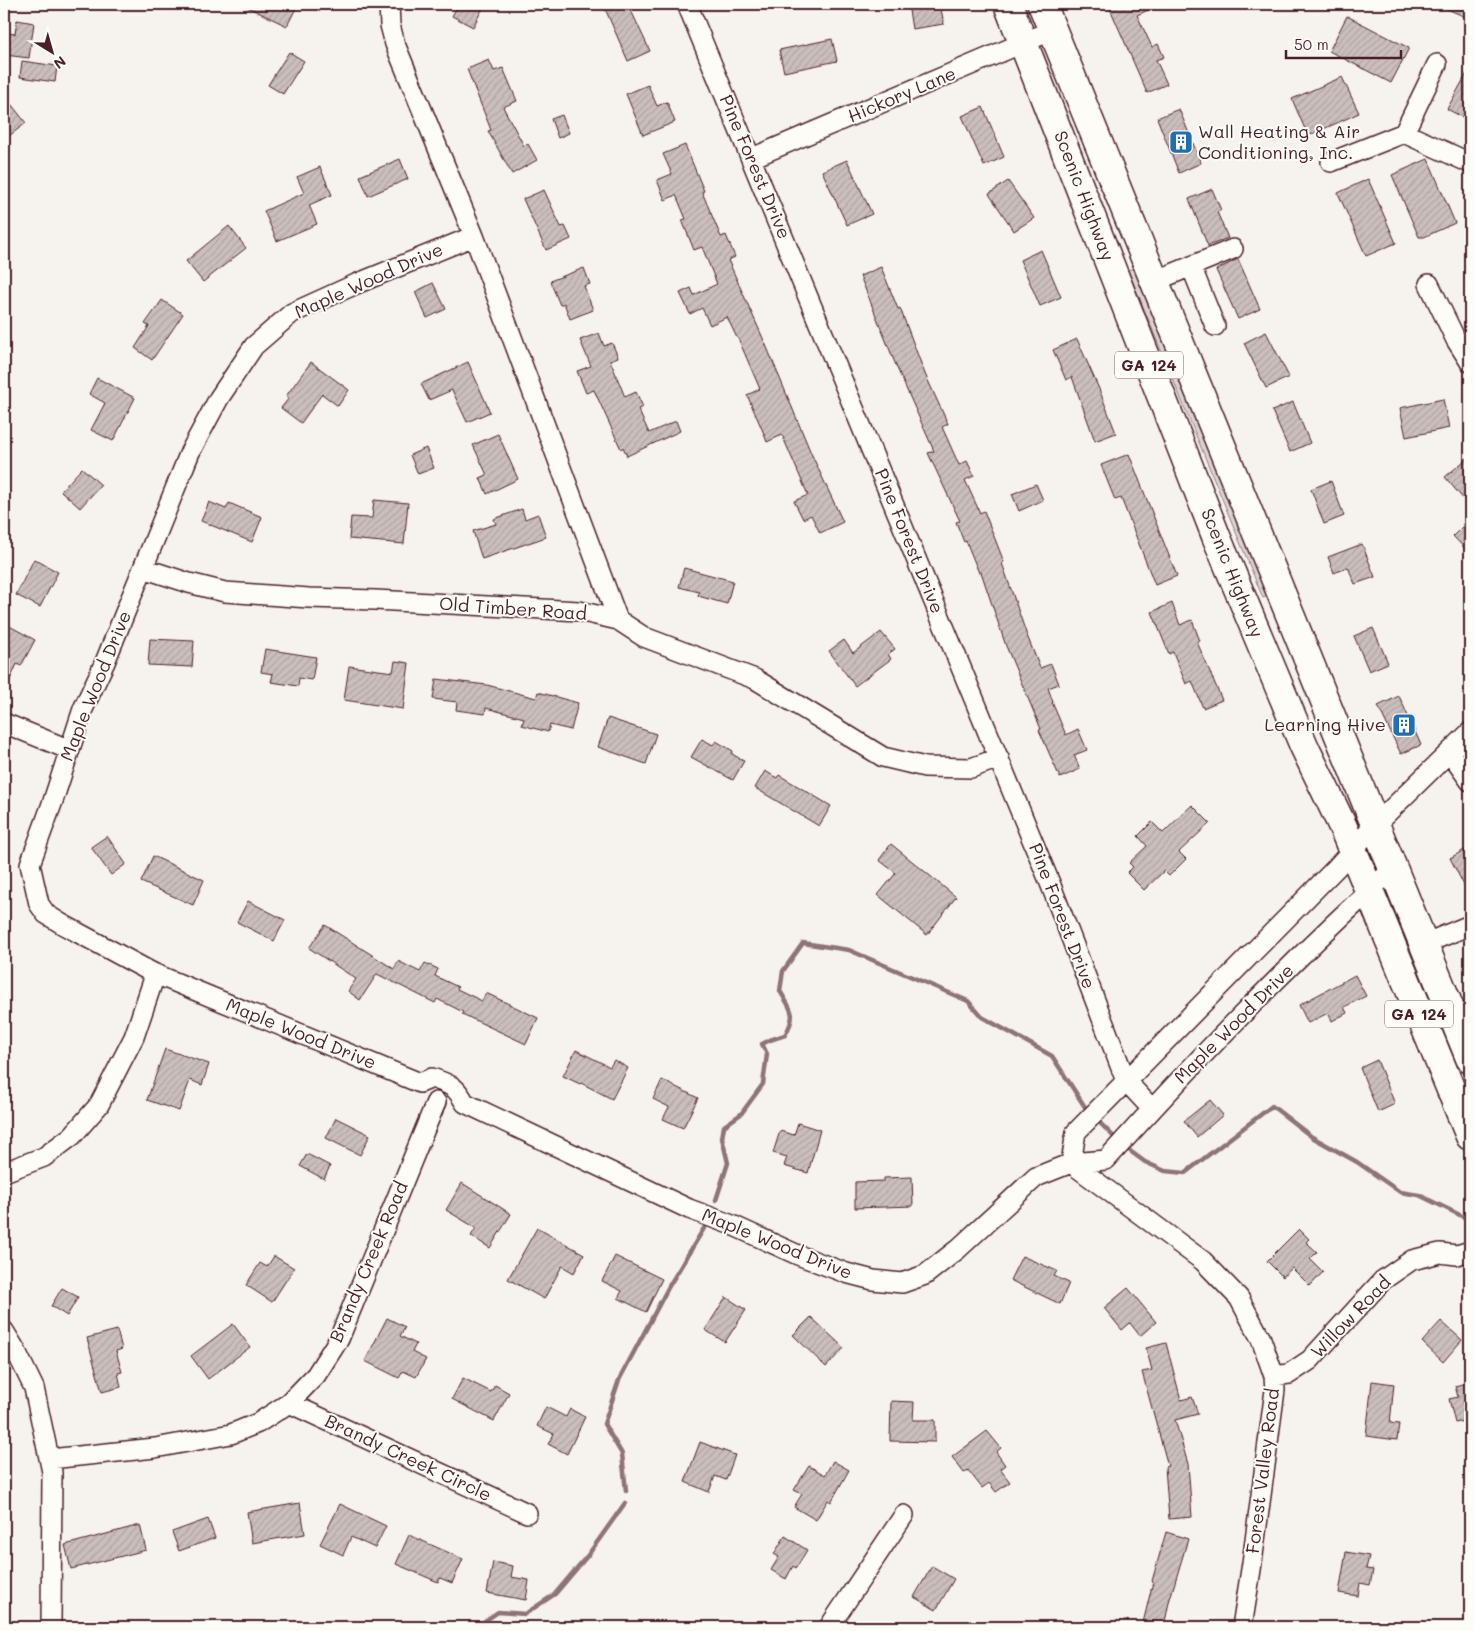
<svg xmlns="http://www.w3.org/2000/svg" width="1474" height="1631" font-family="Mali,sans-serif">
<defs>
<pattern id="building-hatch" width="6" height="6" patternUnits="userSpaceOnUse" patternTransform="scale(1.25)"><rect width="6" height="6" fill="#cbbfbe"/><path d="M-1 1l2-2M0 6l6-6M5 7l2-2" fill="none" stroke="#b0a4a3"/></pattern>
</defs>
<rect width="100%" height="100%" fill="#f6f3ef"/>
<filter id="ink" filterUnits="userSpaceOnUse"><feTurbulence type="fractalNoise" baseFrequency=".02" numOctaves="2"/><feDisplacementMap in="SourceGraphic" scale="10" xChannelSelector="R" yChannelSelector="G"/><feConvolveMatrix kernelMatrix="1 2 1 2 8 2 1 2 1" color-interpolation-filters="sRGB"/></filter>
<g filter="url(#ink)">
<path fill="#dcd4d2" stroke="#937a7e" d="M1138,266L1272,594L1263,598L1128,270Z"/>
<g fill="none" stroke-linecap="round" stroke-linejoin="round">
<path stroke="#8e7378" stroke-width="4.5" d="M1097,1120L1113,1136
M1130,1151L1145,1162L1165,1171L1185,1173L1272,1106L1312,1137L1357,1162L1400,1192L1419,1195L1468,1219
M716,1200L728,1163L722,1138L724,1126L741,1114L763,1084L767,1054L762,1044L770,1040L785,1035C797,1014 792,1011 780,991L783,971L803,943L849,950L968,1001L982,1017L1052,1056L1085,1107
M626,1491L622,1454L604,1424L619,1380L669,1286L706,1225
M476,1627L498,1612L525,1614L555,1594L588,1555L625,1503"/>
</g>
<path fill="url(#building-hatch)" stroke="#4a1f2b" d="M241,4H298L287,26Z
M459,4H485L473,27L452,16Z
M603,4H628L650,51L628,61Z
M908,4H940L944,24L912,29Z
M1108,4H1162L1137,15L1152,47L1158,44L1164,57L1156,60L1167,84L1147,93Z
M1436,4H1470V19Z
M1347,16L1409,48L1391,83L1329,51Z
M17,20L34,23L29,58L5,55L8,33L15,34Z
M832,39L837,61L784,72L779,50Z
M289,52L304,61L283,94L268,85Z
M489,60L494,71L503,68L517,101L503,107L524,146L528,144L537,160L512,174L488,131L491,130L467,69Z
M22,61L57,66L55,82L20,77Z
M1470,68V121L1447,109Z
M1342,77L1359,113L1308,136L1292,99Z
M648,85L657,106L667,102L675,122L643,135L626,94Z
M4,95L26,123L9,136L4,128Z
M983,107L1004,157L984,166L962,116Z
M1179,109L1201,163L1179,173L1157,118Z
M562,115L569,133L558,138L551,119Z
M685,145L704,191L702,192L721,237L726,235L735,257L728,260L766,345L811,453L843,522L820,533L811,515L803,519L794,501L808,495L782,435L767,442L762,429L747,395L760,389L738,338H737L727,317L710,325L702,308L690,314L680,293L691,288L694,295L717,284L702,247L694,250L682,220L686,219L676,195L665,200L657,180L672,174L663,154Z
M400,159L408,179L368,196L360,176Z
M1428,159L1455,223L1424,237H1419L1392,175Z
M847,160L872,214L847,225L822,171Z
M320,167L332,195L309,205L317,224L277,241L264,211L304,193L297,177Z
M1368,179L1396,243L1366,256L1338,193Z
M1008,181L1034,218L1014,231L989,194Z
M1212,189L1221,210L1217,212L1228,238L1208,246L1189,199Z
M544,190L561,227L565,226L571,239L546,250L523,199Z
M229,226L246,248L203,282L186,261Z
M1041,250L1061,297L1040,306L1020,260Z
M1238,259L1260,309L1238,319L1216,270Z
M881,267L898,309L900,308L925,374L948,424L942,427L959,465L967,461L974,476L965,480L980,513L984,511L1004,562L1002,563L1026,633L1040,668L1051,664L1059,684L1048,688L1053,702H1052L1066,735L1078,729L1087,750L1074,755L1080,769L1060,778L1039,730L1041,729L1006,646L981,572L979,573L966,541L964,542L956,522L960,521L928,453L934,451L897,368L860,276Z
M584,268L590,284L584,286L593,310L570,319L564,303L560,305L550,281Z
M433,283L446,309L427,318L415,292Z
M162,300L183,314L152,360L135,348L149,326L145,324Z
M1266,332L1289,377L1266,388L1244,343Z
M599,333L604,346L612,343L618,357L610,360L625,397L636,392L643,407L638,409L649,433L676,421L680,431L627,456L623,447L621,449L594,390L586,393L577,371L591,366L580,340Z
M1077,339L1099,389L1116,433L1095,441L1072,377L1066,380L1053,350Z
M311,362L349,390L338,406L322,394L301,423L281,408L289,398L286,396Z
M468,362L490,412L467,422L452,390L429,400L421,384Z
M97,378L135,398L113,441L91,430L105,403L89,394Z
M1443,399L1449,428L1406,437L1400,408Z
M1293,402L1310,443L1290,452L1272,411Z
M498,434L518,479L487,494L480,478L487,475L473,445Z
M426,448L434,468L418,474L410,455Z
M1129,454L1177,576L1155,585L1121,498L1115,500L1101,465Z
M1470,456V507L1445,477Z
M82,468L101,485L80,508L61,491Z
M1331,481L1344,516L1324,524L1311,489Z
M1036,484L1043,500L1019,511L1012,494Z
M374,500L408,503L404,544L349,539L351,517L372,518Z
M209,502L226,509L229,503L262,517L252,542L201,521Z
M522,509L525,519L538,514L546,537L482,559L473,531L496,524L494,519Z
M1470,519V554L1453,536Z
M1362,544L1375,577L1355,584L1348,567L1334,573L1328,557Z
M34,559L58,572L40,607L16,595Z
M684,568L733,581L727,604L698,596L699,592L679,587Z
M1172,603L1180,625L1192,620L1200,641L1197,642L1222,700L1203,708L1192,681L1186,684L1173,652L1169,654L1152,612Z
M4,623L35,640L21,666L17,664L4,693Z
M1373,628L1388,663L1369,671L1354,636Z
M881,632L895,649L888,654L891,659L855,686L829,651L844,640L853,653Z
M150,639L194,641L192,667L148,665Z
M265,649L316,657L312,680L299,678L298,686L271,682L273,674L261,672Z
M395,661L409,663L403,709L344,700L349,666L393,672Z
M436,679L487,685L536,698L538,692L578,703L571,730L550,725L548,732L522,725L524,718L486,708L485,714L456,710L457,702L433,699Z
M1399,696L1421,745L1401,754L1378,706Z
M608,718L656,734L646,764L598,747Z
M702,739L713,745L716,741L733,751L732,754L744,761L733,780L691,757Z
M765,771L777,778L779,775L831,806L819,826L755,788Z
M1192,805L1210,823L1179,852L1186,859L1169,876L1164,871L1144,890L1127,873L1133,867L1129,863L1147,846L1138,836L1152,822L1163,833Z
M107,836L126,864L111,875L91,847Z
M891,844L956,897L927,935L878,895L896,873L879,860Z
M1470,847V897L1450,858Z
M153,856L204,880L193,905L141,882Z
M248,901L285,920L274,941L237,922Z
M325,925L394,969L398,961L420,972L425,963L438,969L435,976L458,987L457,989L482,1001L486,993L538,1018L526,1044L462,1014L463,1012L437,999L435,1003L377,974L360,1000L348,991L356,979L309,948Z
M1355,975L1366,996L1344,1007L1347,1013L1332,1021L1328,1013L1308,1023L1299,1005Z
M165,1049L209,1064L202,1085L190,1080L179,1111L147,1100Z
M576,1050L610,1067L614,1060L628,1068L612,1099L581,1083L580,1084L563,1076Z
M1377,1060L1395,1104L1378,1112L1360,1068Z
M662,1080L698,1098L683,1128L663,1119L669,1107L653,1099Z
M1210,1100L1223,1115L1197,1137L1184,1121Z
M336,1118L370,1135L360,1155L326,1138Z
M798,1123L820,1130L808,1173L784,1166L787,1157L773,1153L780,1131L794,1135Z
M307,1154L330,1166L324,1179L300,1166Z
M912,1177L913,1206L855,1208V1182L884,1181V1178Z
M462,1183L511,1214L490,1248L471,1236L476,1228L446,1210Z
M537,1228L584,1254L574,1273L562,1266L544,1299L508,1279Z
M1299,1229L1309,1239L1306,1242L1317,1252L1310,1259L1323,1272L1310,1286L1292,1268L1283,1277L1267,1261Z
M274,1256L294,1268L272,1302L246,1285L260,1263L267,1267Z
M615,1256L662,1279L646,1312L618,1298L622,1291L602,1281Z
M1022,1256L1057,1271L1054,1276L1069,1283L1060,1304L1010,1280Z
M62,1288L78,1297L67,1316L51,1306Z
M1128,1288L1156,1322L1140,1336L1130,1323L1122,1330L1104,1308Z
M726,1297L746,1310L725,1342L705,1330Z
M811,1317L844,1348L826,1367L793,1335Z
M387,1318L405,1327L400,1336L416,1344L412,1352L426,1359L416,1377L403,1371L399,1378L365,1361Z
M1441,1321L1462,1340L1443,1362L1422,1342Z
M233,1324L250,1347L208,1379L191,1356Z
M117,1330L122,1349L116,1351L122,1372L118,1373L121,1387L102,1392L87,1338Z
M1166,1343L1181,1400L1192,1397L1198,1414L1175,1420L1188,1464L1192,1517L1169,1519L1165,1467L1168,1466L1142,1372L1152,1370L1146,1348Z
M463,1378L491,1392L495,1385L509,1393L494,1421L452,1399Z
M1372,1381L1394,1384L1390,1423L1399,1424L1397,1440L1366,1436Z
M1470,1382V1429L1466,1430L1464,1421L1455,1423L1449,1399L1458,1397L1455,1386Z
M891,1401L914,1402L913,1420H935V1442L890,1441Z
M546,1407L566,1417L570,1409L585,1417L567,1454L548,1444L554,1434L537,1426Z
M987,1431L1001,1448L996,1452L1005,1465L1000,1469L1010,1482L996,1492L989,1483L982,1488L968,1470L964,1473L952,1457Z
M700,1442L735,1455L726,1480L715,1476L709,1492L685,1482Z
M833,1461L849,1470L831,1502L828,1500L816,1520L794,1507L802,1494L794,1490L809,1466L825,1475Z
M300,1503L305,1534L252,1543L247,1512Z
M340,1504L386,1526L375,1548L351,1537L343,1555L320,1544Z
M208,1519L215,1538L179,1551L172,1532Z
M140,1525L146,1550L71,1569L65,1545Z
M1166,1532L1188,1539L1169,1602L1164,1627H1142L1153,1582L1152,1581Z
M409,1535L463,1559L452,1583L440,1578L438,1582L396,1564Z
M785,1536L807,1550L796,1568L793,1566L786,1579L771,1570L779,1557L774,1554Z
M1346,1552L1369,1556L1366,1569L1373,1570L1370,1585L1360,1583L1358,1596L1339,1593Z
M493,1562L513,1566L511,1577L529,1580L526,1600L487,1593Z
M932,1566L954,1579L936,1610L914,1597Z"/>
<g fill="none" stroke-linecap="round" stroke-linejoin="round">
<g stroke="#4a1f2b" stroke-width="22">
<path id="minor" d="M389,4L390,25L395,44L474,236L618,620
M687,4L1050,883L1126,1081L1152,1109
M1404,133L1437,64
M752,158L1053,30
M1331,162L1404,133L1470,163
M474,236L356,284L292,313L254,346L219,398L190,452L105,662L83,709L53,801L30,864L39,904L46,914L62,924L153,973L420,1083L432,1078C451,1085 455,1085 465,1103L689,1209L732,1225L798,1255L846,1273L873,1280L902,1283L925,1275L958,1249L1036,1177L1071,1163L1106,1160C1197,1059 1292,960 1393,869
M1191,266L1215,326
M1155,281L1233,249
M1429,284L1456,340L1470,362
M143,568L189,583L225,592L309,598L375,600L579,611L618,620L644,637L755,679L883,757L925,767L971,768L999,758
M4,723L70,750
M1450,753L1470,781
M1424,944L1470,925
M1071,1163L1076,1132L1336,868L1375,825L1470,732
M1071,1163L1203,1261L1239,1298L1261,1339L1274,1376L1275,1390L1252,1563L1242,1627
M4,1172L44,1157L72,1136L99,1105L134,1037L153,981V973
M4,1331L15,1349L34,1388L52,1472L51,1627
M1274,1376L1289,1374L1310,1360L1383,1280L1412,1260L1440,1253L1457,1255L1470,1251
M289,1403L527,1513
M50,1459L155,1448L231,1434L258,1423L289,1403L316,1375L339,1339L436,1102
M829,1627L904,1515"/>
</g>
<g stroke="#4a1f2b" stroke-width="31">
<path id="highway" d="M1008,4L1216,536L1304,746L1343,827L1470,1136
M1042,4L1470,1058"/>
</g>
<use href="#minor" stroke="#fdfcf7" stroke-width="19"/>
<use href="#highway" stroke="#fdfcf7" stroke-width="28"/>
</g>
</g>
<defs>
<g id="building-square" transform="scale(1.25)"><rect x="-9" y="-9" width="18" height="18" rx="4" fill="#1f6fb2" stroke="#fdfcf7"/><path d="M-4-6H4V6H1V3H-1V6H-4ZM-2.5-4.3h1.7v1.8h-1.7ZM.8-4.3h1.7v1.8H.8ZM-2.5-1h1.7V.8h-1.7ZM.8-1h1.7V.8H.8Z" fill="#fff"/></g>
</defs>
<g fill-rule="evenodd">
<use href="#building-square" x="1181" y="142"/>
<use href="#building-square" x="1404" y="725"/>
</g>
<g text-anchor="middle" stroke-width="4" stroke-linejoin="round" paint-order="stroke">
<g fill="#fdfcf7" stroke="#806168" stroke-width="1">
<rect x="1115" y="351.5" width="68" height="27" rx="4"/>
<rect x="1385" y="1000.5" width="68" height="27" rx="4"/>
</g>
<g font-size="16" font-weight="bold" fill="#4a1f2b">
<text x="1149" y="371">GA 124</text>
<text x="1419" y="1020">GA 124</text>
</g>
<g font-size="18" fill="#4a1f2b" stroke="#fdfcf7">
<text transform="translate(902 95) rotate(-23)" y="6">Hickory Lane</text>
<text transform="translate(755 167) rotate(67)" y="6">Pine Forest Drive</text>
<text transform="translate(1084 196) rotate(69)" y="6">Scenic Highway</text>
<text transform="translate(369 281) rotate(-24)" y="6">Maple Wood Drive</text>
<text transform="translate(909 541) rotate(68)" y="6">Pine Forest Drive</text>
<text transform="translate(1232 573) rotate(68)" y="6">Scenic Highway</text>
<text transform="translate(513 609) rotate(4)" y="6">Old Timber Road</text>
<text transform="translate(96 686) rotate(-68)" y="6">Maple Wood Drive</text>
<text transform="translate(1062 916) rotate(69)" y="6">Pine Forest Drive</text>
<text transform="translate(1234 1024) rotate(-45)" y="6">Maple Wood Drive</text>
<text transform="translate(301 1034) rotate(22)" y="6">Maple Wood Drive</text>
<text transform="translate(777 1244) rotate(22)" y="6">Maple Wood Drive</text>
<text transform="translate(369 1262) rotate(-67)" y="6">Brandy Creek Road</text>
<text transform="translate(1351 1317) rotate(-46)" y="6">Willow Road</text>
<text transform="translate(408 1458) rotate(25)" y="6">Brandy Creek Circle</text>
<text transform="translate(1263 1471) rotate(-83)" y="6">Forest Valley Road</text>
</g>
<g font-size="18" fill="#4a1f2b" stroke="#fdfcf7" text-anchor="start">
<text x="1198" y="138">Wall Heating &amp; Air<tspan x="1198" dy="21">Conditioning, Inc.</tspan></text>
<text x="1386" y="731" text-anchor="end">Learning Hive</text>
</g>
</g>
<rect width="1474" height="1631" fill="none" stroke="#fdfcf7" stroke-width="20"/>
<rect x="10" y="10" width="1454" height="1611" fill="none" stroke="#4a1f2b" stroke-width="2" filter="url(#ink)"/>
<g transform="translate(52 52) rotate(143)" stroke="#fdfcf7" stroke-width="4" paint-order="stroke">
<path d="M0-4L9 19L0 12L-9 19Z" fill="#4a1f2b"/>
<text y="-8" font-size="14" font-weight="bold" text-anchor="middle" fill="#4a1f2b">N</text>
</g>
<path d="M1286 50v8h115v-8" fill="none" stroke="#4a1f2b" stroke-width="2.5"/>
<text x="1294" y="50" font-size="15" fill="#4a1f2b" stroke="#fdfcf7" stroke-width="4" paint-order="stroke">50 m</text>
</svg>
